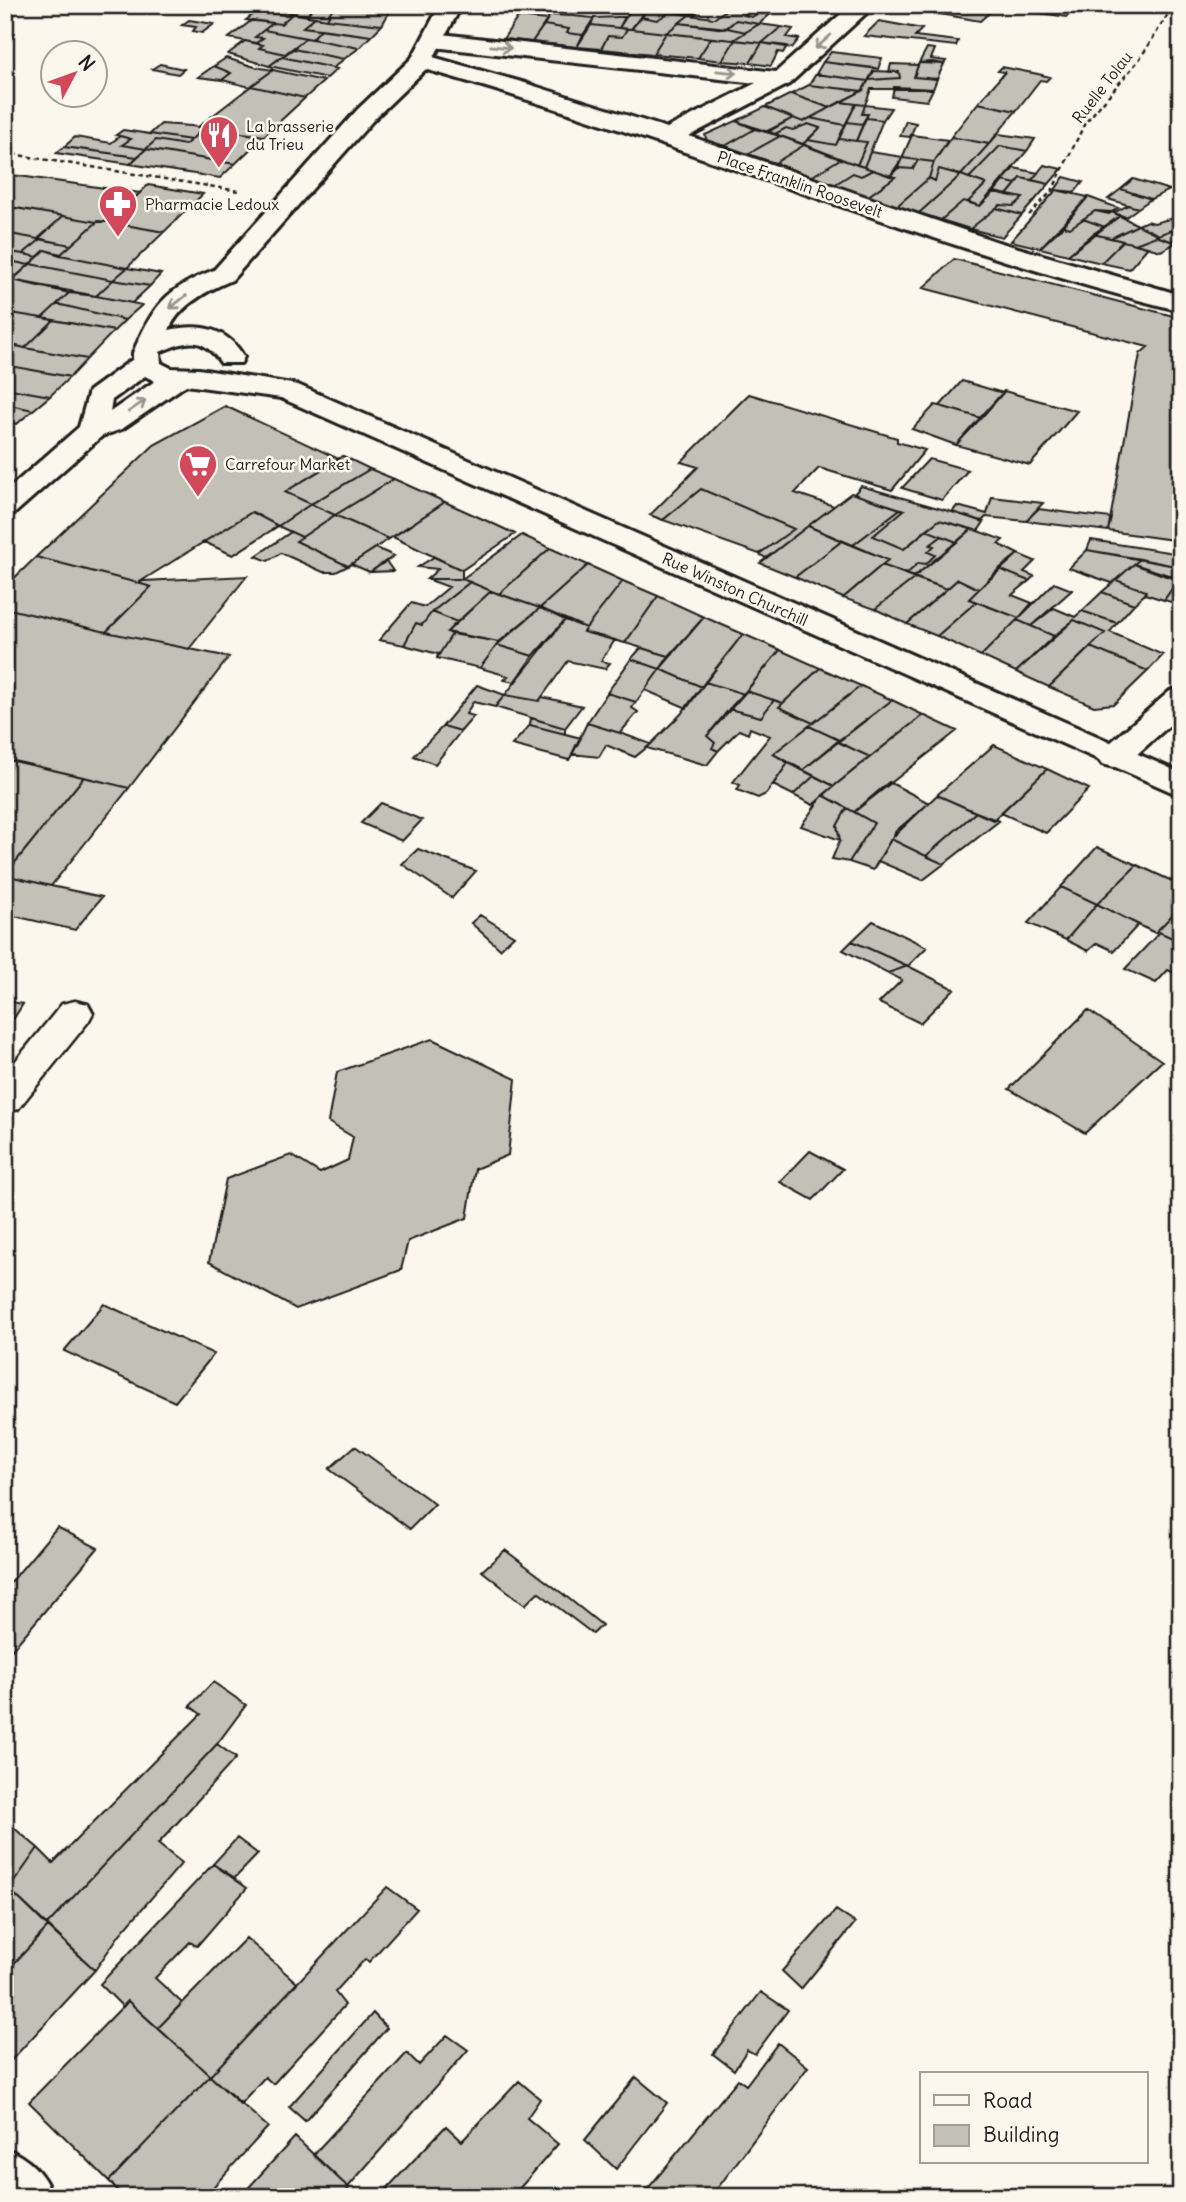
<svg xmlns="http://www.w3.org/2000/svg" width="1186" height="2202" font-family="Delius,sans-serif">
<rect width="100%" height="100%" fill="#fbf7ec"/>
<filter id="ink" filterUnits="userSpaceOnUse"><feTurbulence type="fractalNoise" baseFrequency=".0143" numOctaves="2"/><feDisplacementMap in="SourceGraphic" scale="14" xChannelSelector="R" yChannelSelector="G"/><feConvolveMatrix kernelMatrix="1 2 1 2 8 2 1 2 1" color-interpolation-filters="sRGB"/></filter>
<g filter="url(#ink)">
<path fill="#c3c0b8" stroke="#1c1c1c" stroke-width="2" d="M255,5H314L307,16Z
M334,5H388L393,6L382,25L327,19Z
M334,5L327,19L307,16L314,5Z
M527,5H542L539,11H575L573,16L550,15L547,20L518,17Z
M634,5H649L631,29L619,28Z
M649,5H705L695,14L670,12L657,20L642,17Z
M732,5H757L744,15L752,17L764,9L774,11L759,24L736,20L725,29L679,23L689,15L715,18Z
M988,5L996,7L980,21L895,6Z
M1058,5L1074,8L1067,17L992,6Z
M258,11L284,15L292,14L281,24L246,20Z
M670,12L689,15L666,33L631,29L642,17L657,20Z
M293,13L315,17L303,27L321,29L312,39L264,30L273,23L281,24Z
M550,15L573,16L594,18L583,35L567,33L569,29L544,25Z
M315,17L327,19L382,25L371,36L303,27Z
M518,17L547,20L532,42L503,39Z
M618,17H625L619,28L591,25L594,18Z
M189,20L214,24L202,33L193,31L196,27L182,25Z
M252,20L273,23L255,37L263,38L256,43L229,38Z
M736,20L759,24L746,32L727,28Z
M879,21L922,29L915,36L958,41L956,46L864,36Z
M679,23L727,28L746,32L733,40L666,33Z
M759,24L781,27L762,43L733,40Z
M544,25L569,29L567,33L583,35L577,47L532,42Z
M591,25L619,28L627,29L622,37L608,36L601,49L577,47Z
M781,27L793,29L787,37L799,39L792,48L762,43Z
M321,29L371,36L359,48L312,39Z
M627,29H631L666,33L653,54L601,49L608,36L622,37Z
M264,30L280,33L306,38L285,54L259,48L263,45L256,43L263,38L255,37Z
M666,33L711,38L698,58L653,54Z
M306,38L312,39L359,48L344,59L293,49Z
M711,38L735,40L722,61L698,58Z
M735,40L762,43L750,63L722,61Z
M245,41L263,45L259,48L285,54L269,66L228,54Z
M762,43L787,46L783,53L778,52L771,66L750,63Z
M927,48L935,49L931,59L946,61L944,64L919,63Z
M293,49L344,59L333,68L282,57Z
M831,52L882,58L878,69L823,62Z
M282,57L333,68L337,69L327,78L269,66Z
M226,58L255,67L273,70L250,87L222,80L231,73L214,66Z
M823,62L875,68L868,81L816,74Z
M932,62L944,64L937,79L914,77L919,63Z
M160,64L184,69L178,74L152,69Z
M891,64L918,65L914,77L937,79L933,89H871L865,105L840,102L862,91L869,80L900,78L899,72H889Z
M214,66L231,73L222,80L198,77Z
M1002,67L1038,74L1050,77L1046,81L1040,80L1016,111L978,103L1005,72L998,71Z
M273,70L324,81L305,98L251,86Z
M874,71L899,72L900,78L869,80Z
M816,74L868,81L862,91L809,85Z
M809,85L862,91L830,108L791,94Z
M251,86L305,98L264,136L198,127Z
M894,87L933,89L927,101L892,97Z
M791,94L830,108L803,122L765,107Z
M840,102L856,104L845,125L810,118Z
M978,103L1016,111L989,144L951,137Z
M856,104L865,105L862,114H868L862,124L847,122Z
M865,105L891,108L883,120L866,118L868,114H862Z
M765,107L793,118L768,132L736,121Z
M793,118L803,122L810,118L845,125L836,145L808,140L820,128L808,124L793,130L786,128L775,134L767,131Z
M866,118L883,120L864,167L857,165L867,142L856,141Z
M736,121L755,129L725,146L707,141L705,135Z
M906,121L916,123L910,137L900,136Z
M847,122L863,124L856,141L839,139Z
M161,124L191,126L204,128L191,140L150,134Z
M808,124L820,128L803,144L775,134L786,128L793,130Z
M204,128L264,136L235,164L146,149L156,140L185,145Z
M755,129L780,136L748,154L725,146Z
M123,130L177,138L191,140L185,145L156,140L146,149L122,145L131,139L116,135Z
M998,134L1035,139L1027,151L1000,146L969,178L961,175Z
M912,135L948,140L934,162L902,158Z
M120,136L131,139L122,145L146,149L137,157L64,147L75,137L111,143Z
M780,136L804,145L775,163L748,154Z
M951,137L989,144L961,175L939,169L935,181L929,178L934,162Z
M839,139L867,142L857,165L803,144L808,140L836,145Z
M804,145L840,159L811,177L775,163Z
M1000,146L1027,151L980,206L968,202L986,184L969,178Z
M64,147L87,150L137,157L130,164L56,153Z
M146,149L235,164L220,178L130,164Z
M870,152L903,157L890,176L864,167Z
M902,158L918,160L913,169L898,168Z
M840,159L873,170L861,176L853,173L834,185L811,177Z
M918,160L934,162L929,178L897,206L867,197L895,177L890,176L898,168L913,169Z
M1044,165L1062,169L1049,184L1032,180Z
M1014,168L1038,173L1032,180L1021,178L1016,184L1003,181Z
M939,169L961,175L919,213L897,206L929,178L935,181Z
M873,170L895,177L867,197L834,185L853,173L861,176Z
M5,174L140,193L109,222H97L5,206Z
M961,175L986,184L968,202L963,201L941,220L919,213Z
M1064,177L1083,182L1075,192L1055,190Z
M1021,178L1049,184L1022,215L996,208L1000,205L1014,206L1023,198L1007,195Z
M1133,179L1170,190L1151,199L1121,189Z
M1003,181L1016,184L1007,195L994,192Z
M148,185L203,194L164,232L109,222Z
M1121,189L1151,199L1138,208L1108,199Z
M1056,190L1088,197L1040,248L1011,241Z
M994,192L1023,198L1014,206L1000,205L970,229L941,220L963,201L980,206Z
M1088,197L1118,208L1109,214L1095,211L1070,228L1063,226Z
M1128,205L1138,208L1126,217L1114,213Z
M15,208L63,216L38,239L5,233V215Z
M996,208L1022,215L1002,237L970,229Z
M1095,211L1112,212L1120,216L1105,227L1083,219Z
M63,216L97,222L71,245L38,239Z
M1120,216L1138,225L1111,238L1093,234Z
M1181,216V226L1159,235L1138,225L1147,221L1154,223Z
M1083,219L1105,227L1068,255L1040,248L1063,226L1070,228Z
M98,221L109,222L164,232L127,268L60,255Z
M1138,225L1159,235L1135,244L1111,238Z
M1181,226V238L1171,241L1156,236Z
M5,233L38,239H41L23,254L5,251Z
M1093,234L1123,241L1101,263L1068,255Z
M1156,236L1176,243L1161,251L1135,244Z
M41,239L71,245L61,254L45,250L38,257L23,254Z
M1123,241L1148,247L1129,269L1101,263Z
M45,250L60,255L127,268L113,280L30,264Z
M5,251L23,254L38,257L29,265L5,260Z
M954,259L1181,318V541L1108,531L1140,354L1148,347L923,288Z
M5,260L29,265L16,277L5,275Z
M30,264L113,280L96,296L12,280Z
M127,268L161,274L150,286L113,280Z
M12,280L69,293L42,318L5,312V303L11,299L5,298V287Z
M113,280L150,286L132,303L96,296Z
M69,293L96,296L142,305L125,320L57,304Z
M57,304L125,320L114,331L42,318Z
M5,312L42,318L54,320L25,348L5,344Z
M54,320L114,331L87,359L25,348Z
M17,346L25,348L87,359L70,377L5,365V358Z
M5,365L70,377L50,396L5,388Z
M962,381L1003,393L981,418L940,406Z
M5,388L50,396L33,410L5,404Z
M1004,391L1077,411L1030,465L956,445Z
M749,394L897,438V442L925,450L892,490L819,468L795,493L834,506L766,558L759,554L794,529L701,489L663,520L650,515L698,467L681,462Z
M5,404L33,410L17,424L5,422Z
M935,405L940,406L981,418L956,445L912,429Z
M225,406L339,459L285,492L311,504L278,526L252,512L138,583L36,557L154,445Z
M343,456L370,469L311,504L285,492Z
M929,459L968,470L942,500L902,488Z
M370,469L394,479L335,515L311,504Z
M394,479L445,502L389,539L335,515Z
M861,486L952,512L984,522L978,531L939,520L904,549L873,536L904,510L854,494Z
M701,489L794,529L759,554L663,520Z
M851,493L900,509L853,545L808,526Z
M992,497L1043,503L1026,521L986,517L982,521L952,512L957,506L987,514Z
M445,502L496,525L515,534L462,570L393,537Z
M311,504L335,515L302,537L278,526Z
M900,509L904,510L873,536L904,549L926,530L942,536L930,545L934,546L928,552L935,555L926,564L918,563L907,574L882,565L888,560L853,545Z
M1038,509L1111,518L1108,531L1026,521Z
M252,512L278,526L233,555L204,542Z
M335,515L389,539L348,566L296,541Z
M939,520L972,529L957,542L926,530Z
M808,526L842,541L795,577L760,563Z
M972,529L1003,540L998,544L1018,554L979,589L958,579L947,589L914,577Z
M291,532L302,537L296,541L348,566L336,572H323L281,553L268,561L256,556Z
M522,535L550,548L499,594L462,579Z
M942,536L957,542L914,577L907,574L918,563L926,564L935,555L928,552L934,546L930,545Z
M1091,540L1181,554V567L1087,550Z
M842,541L888,560L843,598L795,577Z
M376,548L394,556L370,572L351,564Z
M550,548L588,565L540,608L499,594Z
M1087,550L1140,559L1112,583L1069,568Z
M1018,554L1035,561L1024,572L1034,576L1029,581L999,569Z
M36,557L138,583L151,587L106,632L5,608V587Z
M434,557L462,570V579H427L438,569L418,567Z
M1140,559L1181,567V579L1134,564Z
M386,561L393,571L370,572Z
M1134,564L1166,576L1179,579L1164,600L1145,594L1146,591L1116,580Z
M588,565L623,581L586,628L540,608Z
M882,565L915,578L875,609L843,598Z
M999,569L1029,581L1012,595L1032,603L1019,618L969,599Z
M247,576L189,649L106,632L151,587L138,583L143,581Z
M915,578L947,589L907,624L875,609Z
M427,579H462L470,582L432,612L422,625L416,623L404,645L379,640L411,603L425,607L449,587Z
M958,579L979,589L969,599L976,602L937,636L907,624Z
M1179,579H1181V605L1164,600Z
M1116,580L1146,591L1145,594L1134,604L1102,592Z
M623,581L658,596L625,643L583,632Z
M470,582L491,591L457,622L432,612Z
M1054,583L1072,590L1031,626L1017,620Z
M491,591L540,608L499,642L447,632Z
M1102,592L1134,604L1117,623L1082,611Z
M658,596L704,617L669,656L625,643Z
M976,602L1019,618L981,656L937,636Z
M5,608L106,632L229,657L129,788L5,759Z
M540,608L565,620L533,656L497,645Z
M1054,608L1075,617L1082,611L1117,623L1110,632L1163,655L1148,671L1090,647L1105,633L1074,620L1054,636L1031,626Z
M432,612L457,622L447,632L452,634L437,658L438,654L404,645L416,623L422,625Z
M704,617L743,634L702,687L660,669Z
M565,620L586,628L583,632L615,640L601,661L610,663L605,669L568,661L539,701L505,695Z
M1017,620L1054,636L1016,672L981,656Z
M1074,620L1105,633L1049,687L1016,672Z
M452,634L499,642L480,668L437,658Z
M743,634L780,650L744,694L705,682Z
M497,645L533,656L514,682L504,680L508,676L480,668Z
M1090,647L1148,671L1114,704L1094,706L1049,687Z
M641,648L669,656L660,669L631,659Z
M780,650L820,668L783,703L746,691Z
M631,659L660,669L636,702L607,693Z
M820,668L861,686L813,723L779,707Z
M660,669L702,687L687,708L645,690Z
M705,682L744,694L707,736L715,743L712,748L718,751L707,765L647,748L681,714Z
M477,685L505,695L495,707L473,702L466,714L474,716L461,731L443,726Z
M861,686L892,700L839,740L809,726Z
M746,691L774,700L761,717L729,709Z
M607,693L636,702L632,708L638,712L620,733L587,723Z
M505,695L539,701L542,697L582,706L565,728L495,707Z
M774,700L783,703L779,707L813,723L773,754L788,763L766,794L758,798L737,790L740,785L733,782L770,736L750,728L748,734L739,730L718,751L712,748L715,743L707,736L729,709L761,717Z
M892,700L923,715L870,757L838,742Z
M923,715L957,731L854,812L823,795Z
M531,718L565,728V734L530,725Z
M587,723L620,733L651,744L635,757L606,745L599,757L572,754Z
M530,725L581,738L569,760L512,745Z
M443,726L461,731L435,764L414,756Z
M809,726L839,740L803,770L773,754Z
M838,742L870,757L834,786L803,770Z
M994,745L1047,769L993,820L937,795Z
M5,759L84,777L5,875Z
M788,763L814,776L793,795L773,785Z
M1047,769L1089,789L1046,833L1001,813Z
M814,776L834,786L813,805L793,795Z
M84,777L129,788L51,886L5,875Z
M889,782L929,803L896,831L873,870L849,862L874,823L854,812Z
M823,795L847,808L837,826L840,840L801,826Z
M937,795L976,812L926,856L891,839Z
M381,803L422,820L402,841L361,823Z
M847,808L874,823L849,862L832,859L840,840L837,826Z
M976,812L999,821L944,864L926,856Z
M891,839L926,856L944,864L923,880L878,861Z
M1097,847L1137,865L1097,904L1061,887Z
M418,849L476,871L452,898L402,864Z
M1137,865L1181,885V906L1155,933L1097,904Z
M5,875L51,886L102,897L75,930L5,914Z
M1061,887L1097,904L1066,940L1028,923Z
M1097,904L1153,932L1138,925L1114,951L1097,943L1088,951L1066,940Z
M1181,906V942L1157,931Z
M480,915L514,936L500,949L471,923Z
M873,921L927,947L908,966L852,941Z
M1157,931L1181,942V976L1168,970L1156,983L1125,969L1158,934L1155,933Z
M852,941L908,966L888,973L843,950Z
M908,966L954,989L920,1023L879,1003L902,980L888,973Z
M5,1001L23,1004L5,1032Z
M1088,1010L1162,1061L1085,1133L1009,1089Z
M432,1039L516,1079L508,1155L475,1169L467,1218L408,1241L401,1270L296,1309L209,1262L226,1179L291,1155L320,1173L348,1160L353,1137L328,1122L337,1072Z
M810,1151L843,1169L813,1200L780,1182Z
M104,1304L214,1354L175,1402L64,1351Z
M355,1446L435,1504L410,1529L329,1469Z
M57,1527L98,1548L5,1658V1589Z
M505,1550L563,1594L602,1625L593,1634L538,1592L525,1605L482,1571Z
M213,1682L246,1705L217,1744L47,1925L9,1889L38,1848L53,1863L170,1745L201,1714L190,1706Z
M217,1744L236,1758L158,1844L182,1863L120,1934L95,1970L47,1925Z
M14,1828L38,1848L9,1889L5,1885V1836Z
M237,1838L258,1854L235,1878L213,1864Z
M213,1864L247,1888L197,1946L190,1942L155,1978L182,2003L158,2028L128,2001L123,2007L100,1984Z
M5,1885L48,1927L5,1973Z
M387,1887L417,1909L369,1962L365,1959L335,1992L345,2005L273,2084L265,2077L240,2104L210,2076Z
M836,1910L855,1923L801,1989L782,1971Z
M48,1927L95,1970L5,2067V1973Z
M246,1938L297,1983L210,2076L158,2028Z
M761,1992L788,2010L755,2054L747,2050L734,2070L713,2054Z
M128,2001L210,2076L109,2181L29,2102Z
M373,2013L387,2028L305,2121L289,2107Z
M447,2035L468,2050L348,2187L313,2155L407,2053L419,2065Z
M778,2043L808,2067L711,2197H641L738,2079L746,2085Z
M210,2076L268,2127L204,2197H124L109,2181Z
M636,2077L667,2103L616,2169L585,2140Z
M519,2081L540,2099L527,2118L558,2144L512,2197H477L468,2187L460,2197H379L446,2126L462,2141Z
M295,2137L349,2188L342,2197H240Z"/>
<g fill="none" stroke-linecap="round" stroke-linejoin="round">
<g stroke="#1c1c1c" stroke-width="5">
<path id="service" d="M75,1001L88,1004L93,1013L88,1022L18,1109L5,1113V1074L62,1004Z"/>
</g>
<g stroke="#1c1c1c" stroke-width="6">
<path id="minor" d="M851,5H875L789,84L689,136L998,242L1181,295V311C920,246 672,137 413,66L410,61L413,56H429L525,83L667,128L756,83L433,47L422,40L433,33L776,72Z
M1181,688V715L1126,764L1114,767L1102,764L1097,757L1102,750L1170,691Z
M5,2148C30,2159 43,2172 53,2197H5Z"/>
</g>
<g stroke="#1c1c1c" stroke-width="6">
<path id="secondary" d="M440,5H462L429,66L374,119L232,280C208,290 179,305 169,330C201,323 227,328 244,357L241,363H221C202,335 188,340 160,352L161,363L171,368L199,369L298,385L1181,773V796L281,398L186,385L122,429L102,436L15,513L5,516V492L79,427L89,391L133,359V353C153,306 165,289 214,270L358,109L412,58ZM145,376L155,381L110,412L112,400Z"/>
</g>
<path stroke="#1c1c1c" stroke-width="2.5" stroke-dasharray="4.5 3.5" stroke-linecap="butt" d="M5,153L239,191
M1029,215L1052,191L1085,123L1139,60L1174,5"/>
<use href="#service" fill="#fbf7ec" fill-rule="evenodd"/>
<use href="#minor" fill="#fbf7ec" fill-rule="evenodd"/>
<use href="#secondary" fill="#fbf7ec" fill-rule="evenodd"/>
</g>
<defs><path id="oneway-shaft" d="M-6 0H5M1.5-3L5.5 0L1.5 3" fill="none" stroke-width="1.6" stroke-linecap="round" stroke-linejoin="round" transform="scale(1.75)"/></defs>
<g stroke="#97948e">
<use href="#oneway-shaft" transform="translate(823 42) rotate(138)"/>
<use href="#oneway-shaft" transform="translate(501 47) rotate(6)"/>
<use href="#oneway-shaft" transform="translate(727 72) rotate(6)"/>
<use href="#oneway-shaft" transform="translate(178 302) rotate(141)"/>
<use href="#oneway-shaft" transform="translate(137 406) rotate(-34)"/>
</g>
</g>
<defs>
<g id="restaurant-pin" transform="scale(2.0125)"><path d="M0 17L-7.5 6A9.5 9.5 0 1 1 7.5 6Z" fill="#d1495b" stroke="#fbf7ec"/><path d="M-5-6h1v4h1v-4h1v4h1v-4h1v5L-1.5 .5V6h-2V.5L-5-1ZM5-6V6H3V1.5H1.5Q1.5-4 5-6Z" fill="#fff"/></g>
<g id="pharmacy-pin" transform="scale(2.0125)"><path d="M0 17L-7.5 6A9.5 9.5 0 1 1 7.5 6Z" fill="#d1495b" stroke="#fbf7ec"/><path d="M-2-6h4v4h4v4h-4v4h-4v-4h-4v-4h4Z" fill="#fff"/></g>
<g id="supermarket-pin" transform="scale(2.0125)"><path d="M0 17L-7.5 6A9.5 9.5 0 1 1 7.5 6Z" fill="#d1495b" stroke="#fbf7ec"/><path d="M-6-5.5h2.5l.6 2H6L4.5 2H-2.5L-4.4-4H-6ZM-1.5 3.2a1.3 1.3 0 1 0 .1 0ZM3 3.2a1.3 1.3 0 1 0 .1 0Z" fill="#fff"/></g>
</defs>
<g fill-rule="evenodd">
<use href="#restaurant-pin" x="219" y="135"/>
<use href="#pharmacy-pin" x="118" y="204"/>
<use href="#supermarket-pin" x="198" y="464"/>
</g>
<g text-anchor="middle" stroke-width="5" stroke-linejoin="round" paint-order="stroke">
<g font-size="16" fill="#1c1c1c" stroke="#fbf7ec">
<text transform="translate(1102 87) rotate(-52)" y="6">Ruelle Tolau</text>
<text transform="translate(800 184) rotate(19)" y="6">Place Franklin Roosevelt</text>
<text transform="translate(735 589) rotate(24)" y="6">Rue Winston Churchill</text>
</g>
<g font-size="16" fill="#1c1c1c" stroke="#fbf7ec" text-anchor="start">
<text x="246" y="132">La brasserie<tspan x="246" dy="18">du Trieu</tspan></text>
<text x="145" y="210">Pharmacie Ledoux</text>
<text x="225" y="470">Carrefour Market</text>
</g>
</g>
<rect width="1186" height="2202" fill="none" stroke="#fbf7ec" stroke-width="28"/>
<rect x="14" y="14" width="1158" height="2174" fill="none" stroke="#1c1c1c" stroke-width="2.5" filter="url(#ink)"/>
<rect x="920" y="2072" width="228" height="91" fill="#fbf7ec" stroke="#a29f99" stroke-width="2"/>
<rect x="934" y="2095" width="35" height="10" fill="#fbf7ec" stroke="#a29f99" stroke-width="2"/>
<text x="983" y="2108" font-size="21" fill="#1c1c1c">Road</text>
<rect x="934" y="2125" width="35" height="21" fill="#c3c0b8" stroke="#a29f99" stroke-width="2"/>
<text x="983" y="2142" font-size="21" fill="#1c1c1c">Building</text>
<g transform="translate(74 74) rotate(49)"><circle r="33" fill="#fbf7ec" stroke="#a29f99" stroke-width="2"/>
<path d="M0-5L12 26L0 18L-12 26Z" fill="#d1495b"/>
<text y="-10" font-size="19" font-weight="bold" text-anchor="middle" fill="#1c1c1c">N</text>
</g>
</svg>
